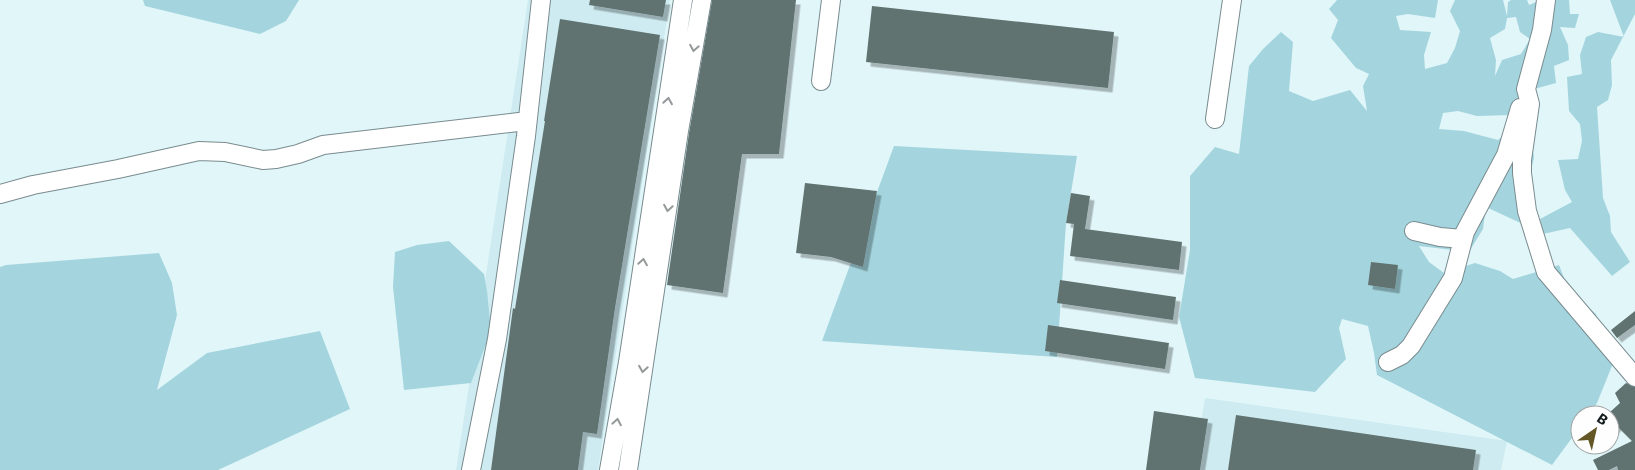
<svg xmlns="http://www.w3.org/2000/svg" width="1635" height="470" font-family="Commissioner,sans-serif">
<defs>
<filter id="shadow"><feDropShadow dx="4.5" dy="4.5" stdDeviation="0" flood-color="#0004"/></filter>
</defs>
<rect width="100%" height="100%" fill="#e1f6f9"/>
<path fill="#cdebf0" d="M528,0H670L598,470H456Z
M1205,398L1507,441L1501,470H1193Z"/>
<path fill="#a4d5de" fill-rule="evenodd" d="M143,0H299L286,21L260,34L145,6Z
M1337,0H1438L1435,18L1408,14L1396,16L1400,30L1431,32L1424,55L1425,69L1447,63L1455,48L1460,31L1450,11L1455,0H1503L1507,16L1508,2L1511,0H1527L1529,5L1541,0H1569L1570,14H1579L1575,28L1560,27L1568,45L1569,60L1554,66L1556,83L1523,92L1512,115L1477,116L1458,111L1443,113L1439,129L1464,131L1498,140L1513,126L1531,133L1534,158L1528,182L1527,226L1486,207L1483,229L1469,252L1419,246L1429,262L1444,273L1475,263L1500,271L1513,279L1559,265L1569,291L1596,314L1601,341L1618,351L1597,403L1589,415H1580V427L1552,465L1377,375L1374,353L1368,326L1342,319L1339,328L1346,359L1315,392L1195,378L1179,317L1190,250V176L1215,147L1239,154L1249,66L1263,49L1281,32L1293,42L1289,91L1313,101L1350,90L1367,111L1363,86L1369,74L1356,68L1331,38L1338,20L1329,9ZM1516,17L1520,32L1530,39L1521,54L1502,60L1495,76L1496,60L1490,38L1505,29L1507,18Z
M1610,0H1635V14L1611,60L1612,85L1608,100L1597,107L1603,198L1610,216L1611,232L1630,262L1612,276L1570,228L1543,234L1540,219L1572,202L1565,190L1558,160L1578,159L1582,141L1580,124L1569,111L1567,77L1582,74L1580,55L1586,37L1598,32L1624,37Z
M894,146L1077,156L1066,223L1057,357L822,341Z
M449,241L484,274L487,291L491,331L471,383L404,390L393,287L395,252L417,245Z
M159,253L172,283L177,315L157,390L207,353L320,331L350,409L218,470H0V267L6,265Z"/>
<path fill="#617371" filter="url(#shadow)" d="M590,0H666L663,17L589,5Z
M712,0H796L779,154H742L723,293L667,285L689,133Z
M872,6L1114,32L1108,88L866,62Z
M560,19L660,35L615,308L597,434L583,432L578,470H491L513,308L515,309L545,121H544Z
M805,183L877,191L863,267L831,257L796,253Z
M1071,193L1090,196L1085,229L1182,242L1179,270L1070,256L1074,224L1066,223Z
M1371,262L1398,265L1395,289L1368,285Z
M1060,280L1176,297L1173,320L1057,303Z
M1635,311V325L1617,338L1611,330Z
M1048,325L1169,343L1165,369L1045,351Z
M1626,383L1635,387V470H1618L1617,466L1609,470H1598L1593,460L1632,441L1617,426L1610,433V412L1620,403L1615,393Z
M1154,411L1208,419L1200,470H1146Z
M1236,415L1476,450L1473,470H1228Z"/>
<g fill="none" stroke-linecap="round" stroke-linejoin="round">
<g stroke="#798b8f" stroke-width="20">
<path id="minor" d="M1546,0L1542,30L1526,89L1530,104L1522,160V173L1527,211L1546,272L1635,377
M821,81L831,0
M1215,119L1232,0
M0,194L33,185L118,169L199,151L225,152L263,160L276,159L298,154L323,145L527,121
M1414,231L1440,237L1463,239
M1388,362L1402,355L1411,346L1453,278L1465,232L1506,155L1520,108
M471,470L497,339L526,136L541,0
M609,470L628,362L683,0
M628,470L679,131L702,0"/>
</g>
<use href="#minor" stroke="#fff" stroke-width="18"/>
</g>
<defs><path id="oneway-chevron" d="M-2-3.5L2.5 0L-2 3.5" fill="none" stroke-width="1.6" stroke-linecap="round" stroke-linejoin="round" transform="scale(1.25)"/></defs>
<g stroke="#96999a">
<use href="#oneway-chevron" transform="translate(694 48) rotate(100)"/>
<use href="#oneway-chevron" transform="translate(668 101) rotate(-81)"/>
<use href="#oneway-chevron" transform="translate(668 208) rotate(99)"/>
<use href="#oneway-chevron" transform="translate(643 262) rotate(-81)"/>
<use href="#oneway-chevron" transform="translate(643 369) rotate(99)"/>
<use href="#oneway-chevron" transform="translate(617 422) rotate(-80)"/>
</g>
<g transform="translate(1595 430) rotate(34)"><circle r="24" fill="#fefefe" stroke="#a1a4a5"/>
<path d="M0-4L9 19L0 12L-9 19Z" fill="#635825"/>
<text y="-8" font-size="14" font-weight="bold" text-anchor="middle" fill="#161d1f">B</text>
</g>
</svg>
